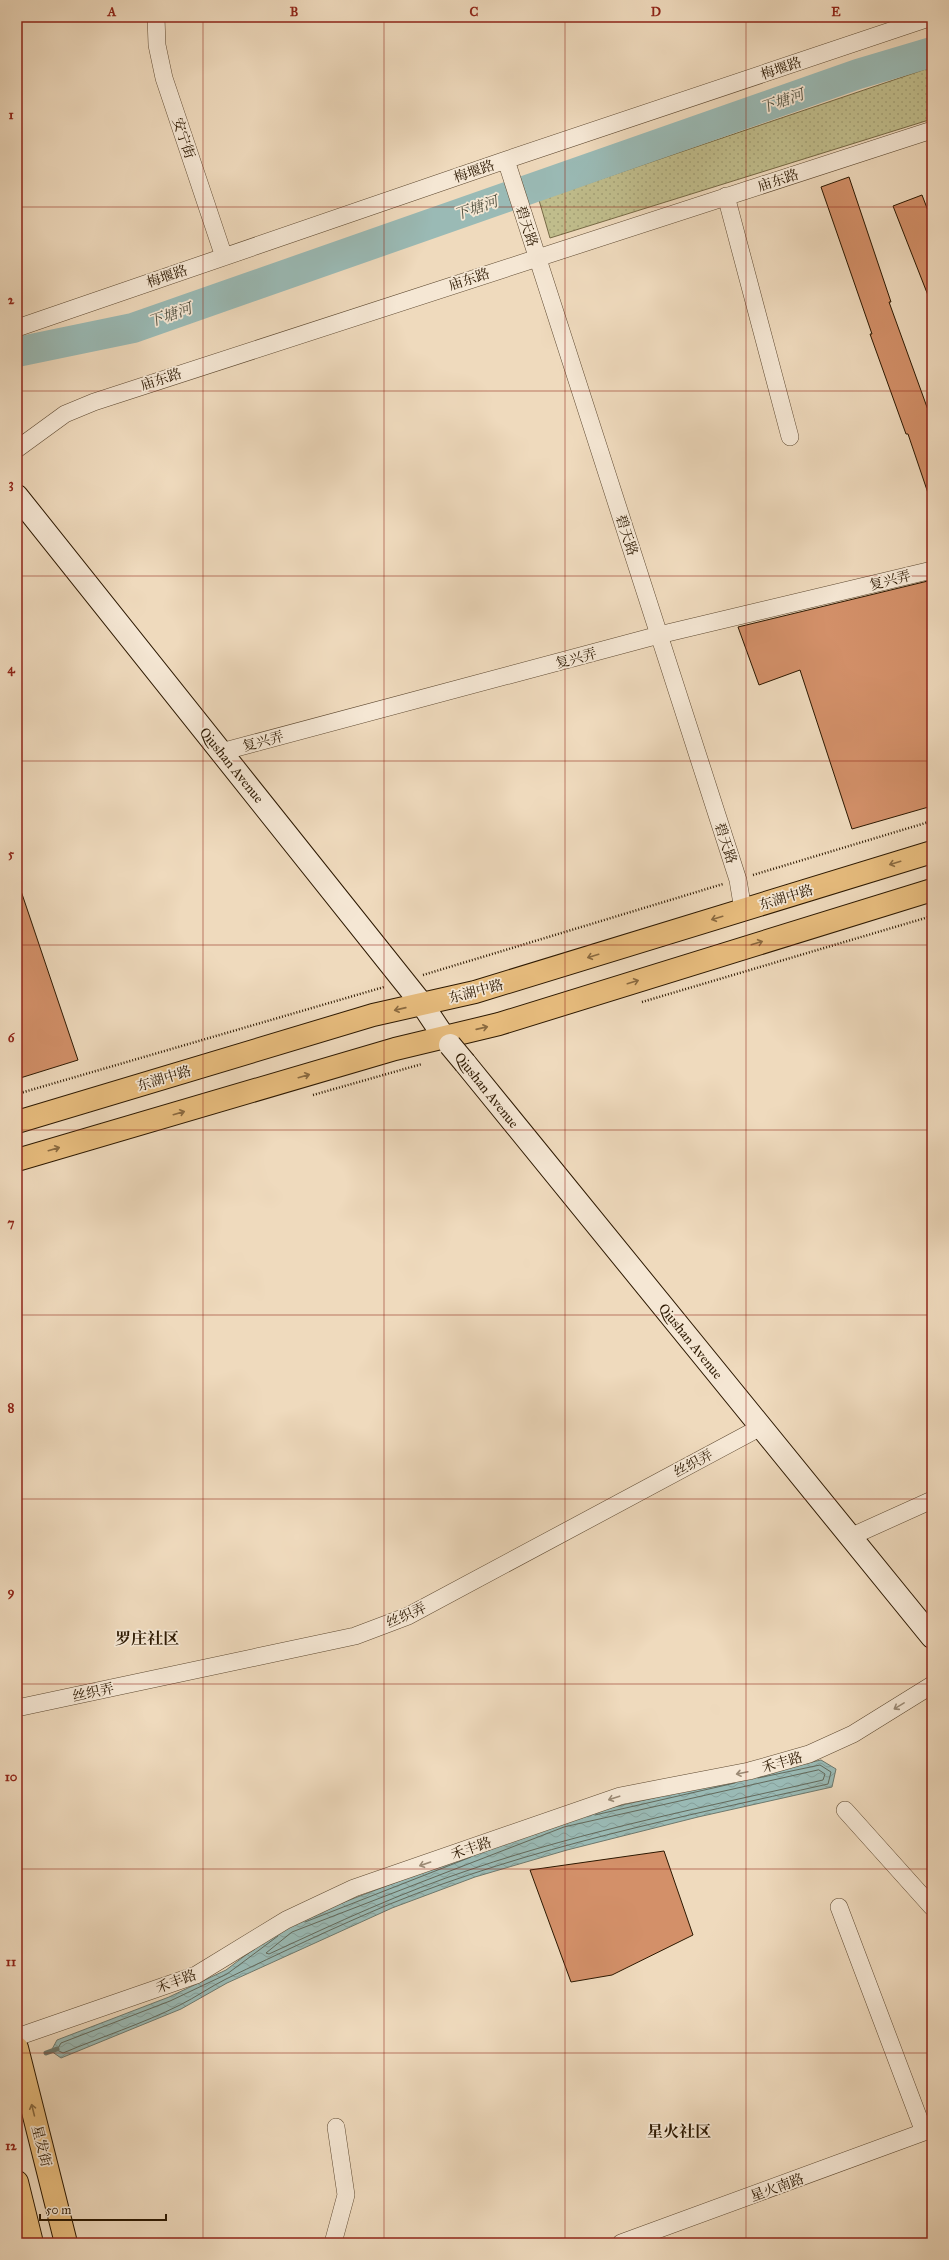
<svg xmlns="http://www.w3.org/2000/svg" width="949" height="2260" font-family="'IM FELL Great Primer','Noto Serif SC',serif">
<defs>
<pattern id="grass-dots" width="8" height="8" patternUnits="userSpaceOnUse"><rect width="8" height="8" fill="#c0bd8c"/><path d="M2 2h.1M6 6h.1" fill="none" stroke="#a5a277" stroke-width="1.8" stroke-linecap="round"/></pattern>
<pattern id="water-waves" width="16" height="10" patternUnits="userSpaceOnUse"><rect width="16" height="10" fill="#9abab5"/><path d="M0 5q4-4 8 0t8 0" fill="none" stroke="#859f9a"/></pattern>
</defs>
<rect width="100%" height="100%" fill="#efdabd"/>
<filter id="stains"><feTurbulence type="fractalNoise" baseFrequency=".005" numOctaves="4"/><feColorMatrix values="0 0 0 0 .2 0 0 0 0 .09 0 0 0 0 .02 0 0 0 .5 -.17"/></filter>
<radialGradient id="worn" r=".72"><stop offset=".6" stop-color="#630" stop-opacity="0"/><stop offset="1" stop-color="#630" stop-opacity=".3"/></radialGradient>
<path fill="url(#grass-dots)" stroke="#766a46" d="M932,67V119L550,238L539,200Z"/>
<path fill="url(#water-waves)" stroke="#6e796d" d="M821,1760L836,1769L832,1787L698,1817L567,1850L475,1877L392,1908L227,1983L181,2009L61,2058L51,2051L57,2040L169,1997L226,1970L287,1924L561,1819Z"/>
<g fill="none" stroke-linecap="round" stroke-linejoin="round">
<path stroke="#63695b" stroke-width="1" d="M819,1770L825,1774L823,1780C706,1807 587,1830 472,1869C402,1892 336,1923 269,1954L266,1953L292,1932L564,1827Z
M595,1815L735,1783
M305,1922L471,1857
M278,1936L227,1974L170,2001L61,2043L57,2050L63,2053C101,2037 142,2024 180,2005C196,1997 210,1987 226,1979C280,1953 335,1927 390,1904C530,1847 681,1817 828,1784L831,1772L820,1765L758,1778"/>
<path stroke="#6e796d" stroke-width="5" d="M46,2053L57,2049"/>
<path stroke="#9abab5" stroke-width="30" d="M17,352L133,328L858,74L932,52"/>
</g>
<path fill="#d39069" stroke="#2c1801" d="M849,177L891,302H889L932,421V499H930L908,434H906L870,334H872L821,187Z
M922,195L932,221L931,303L893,206Z
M932,580V806L852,829L800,670L759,685L738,627Z
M17,885H19L78,1060L17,1079Z
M664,1851L693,1935L612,1975L571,1982L530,1870Z"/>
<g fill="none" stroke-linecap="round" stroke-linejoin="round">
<g stroke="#5d4830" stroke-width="18">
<path id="street" d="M156,17L157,45L164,78L224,257
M506,160L738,880L743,910
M726,196L790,437
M17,328L506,160L932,17
M17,449L65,414L94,402L932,130
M221,752L659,635L932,570
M850,1537L932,1500
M17,1708L355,1636L408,1616L761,1427
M845,1810L932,1907
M839,1907L924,2132
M17,2037L196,1975L286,1920L354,1888L620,1796L749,1771L809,1754L853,1734L932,1685
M333,2243L346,2195L336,2127
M621,2243L932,2129"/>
</g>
<g stroke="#2c1801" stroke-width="24">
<path id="secondary" d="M17,496L422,1004L444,1037
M465,1063L932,1637"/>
</g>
<g stroke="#2c1801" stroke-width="24">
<path id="primary" d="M17,1122L373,1015L475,992L932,852
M17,1160L395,1049L499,1024L932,890
M17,2048L66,2243
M17,2182L32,2243"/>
</g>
<path stroke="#2c1801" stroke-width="2.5" stroke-dasharray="1 2" stroke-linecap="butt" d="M753,875L932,821
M423,975L723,884
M642,1002L932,916
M17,1094L384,987
M313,1095L422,1064"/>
<use href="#street" stroke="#f5e7d4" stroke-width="17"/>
<use href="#secondary" stroke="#f5e7d4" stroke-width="22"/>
<use href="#primary" stroke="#e8bd7e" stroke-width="22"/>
<g stroke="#2c1801" stroke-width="24" stroke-linecap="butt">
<path id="secondary-bridge" d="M450,1045L465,1063"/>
</g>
<use href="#secondary-bridge" stroke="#f5e7d4" stroke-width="22"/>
</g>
<defs><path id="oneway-shaft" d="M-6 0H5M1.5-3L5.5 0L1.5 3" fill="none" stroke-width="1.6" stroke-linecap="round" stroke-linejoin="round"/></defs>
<g stroke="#8a6a40">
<use href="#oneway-shaft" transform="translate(895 863) rotate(163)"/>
<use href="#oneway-shaft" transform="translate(717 918) rotate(163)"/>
<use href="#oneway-shaft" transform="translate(757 943) rotate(-17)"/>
<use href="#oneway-shaft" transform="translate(593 956) rotate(163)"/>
<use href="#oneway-shaft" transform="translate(633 982) rotate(-17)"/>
<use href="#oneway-shaft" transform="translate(400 1009) rotate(167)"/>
<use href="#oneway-shaft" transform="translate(482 1028) rotate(-13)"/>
<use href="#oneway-shaft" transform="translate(304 1076) rotate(-16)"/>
<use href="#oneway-shaft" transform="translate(179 1113) rotate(-16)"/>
<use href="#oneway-shaft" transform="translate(54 1149) rotate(-16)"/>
<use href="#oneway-shaft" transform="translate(33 2110) rotate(-104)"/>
</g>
<g stroke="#9b8a75">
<use href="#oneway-shaft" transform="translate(899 1706) rotate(149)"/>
<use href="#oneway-shaft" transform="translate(742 1773) rotate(168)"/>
<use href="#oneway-shaft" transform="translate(614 1798) rotate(162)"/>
<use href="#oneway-shaft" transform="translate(425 1864) rotate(161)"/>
</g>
<path fill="none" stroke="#8f2418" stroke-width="1" stroke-opacity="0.55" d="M203,17V2243M384,17V2243M565,17V2243M746,17V2243M17,207H932M17,391H932M17,576H932M17,761H932M17,945H932M17,1130H932M17,1315H932M17,1499H932M17,1684H932M17,1869H932M17,2053H932"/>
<g text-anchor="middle" stroke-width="3.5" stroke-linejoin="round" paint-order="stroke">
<g font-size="14" fill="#2c1801" stroke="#f5e7d4">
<text transform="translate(781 68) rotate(-19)" y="5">梅堰路</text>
<text transform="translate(184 138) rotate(71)" y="5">安宁街</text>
<text transform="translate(474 171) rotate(-19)" y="5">梅堰路</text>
<text transform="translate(778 180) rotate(-18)" y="5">庙东路</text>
<text transform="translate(527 226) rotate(72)" y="5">碧天路</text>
<text transform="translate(167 276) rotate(-19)" y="5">梅堰路</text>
<text transform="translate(469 279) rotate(-18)" y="5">庙东路</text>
<text transform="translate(161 379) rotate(-18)" y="5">庙东路</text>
<text transform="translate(627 535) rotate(72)" y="5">碧天路</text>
<text transform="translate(890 580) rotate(-14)" y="5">复兴弄</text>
<text transform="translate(576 658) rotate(-15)" y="5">复兴弄</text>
<text transform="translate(263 741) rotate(-15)" y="5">复兴弄</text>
<text transform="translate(232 765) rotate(51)" y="5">Qiushan Avenue</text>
<text transform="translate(726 843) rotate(72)" y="5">碧天路</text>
<text transform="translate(786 897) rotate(-17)" y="5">东湖中路</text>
<text transform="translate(476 991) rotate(-15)" y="5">东湖中路</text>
<text transform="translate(164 1078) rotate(-17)" y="5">东湖中路</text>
<text transform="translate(487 1090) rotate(51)" y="5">Qiushan Avenue</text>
<text transform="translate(691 1341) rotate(51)" y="5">Qiushan Avenue</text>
<text transform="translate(693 1463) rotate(-28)" y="5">丝织弄</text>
<text transform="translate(406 1615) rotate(-24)" y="5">丝织弄</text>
<text transform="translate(93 1692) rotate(-12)" y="5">丝织弄</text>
<text transform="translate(782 1762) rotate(-16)" y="5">禾丰路</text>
<text transform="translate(471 1848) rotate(-19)" y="5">禾丰路</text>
<text transform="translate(176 1981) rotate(-20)" y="5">禾丰路</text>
<text transform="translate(42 2146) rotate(76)" y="5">星发街</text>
<text transform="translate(777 2187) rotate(-20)" y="5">星火南路</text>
</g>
<g font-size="15" font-style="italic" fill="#525140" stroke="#f5e7d4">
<text transform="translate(782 101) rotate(-19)" y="5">下塘河</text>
<text transform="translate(476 208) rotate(-19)" y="5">下塘河</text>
<text transform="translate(170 315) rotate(-19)" y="5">下塘河</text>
</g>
<g font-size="16" font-weight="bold" fill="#2c1801" stroke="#f5e7d4">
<text x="147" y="1644">罗庄社区</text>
<text x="679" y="2137">星火社区</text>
</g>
</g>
<rect width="949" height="2260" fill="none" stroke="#efdabd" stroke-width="44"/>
<path d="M40 2214v6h126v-6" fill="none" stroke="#2c1801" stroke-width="2"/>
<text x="46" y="2214" font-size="12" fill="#2c1801" stroke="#f5e7d4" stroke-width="3" paint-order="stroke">50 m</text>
<rect x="22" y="22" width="905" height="2216" fill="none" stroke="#8f2418" stroke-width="1.5"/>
<g font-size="13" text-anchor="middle" font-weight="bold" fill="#8f2418">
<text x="112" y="16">A</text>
<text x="294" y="16">B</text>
<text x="474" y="16">C</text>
<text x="656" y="16">D</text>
<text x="836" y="16">E</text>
<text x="11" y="119">1</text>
<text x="11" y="304">2</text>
<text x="11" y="488">3</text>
<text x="11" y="673">4</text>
<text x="11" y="858">5</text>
<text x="11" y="1042">6</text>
<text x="11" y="1227">7</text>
<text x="11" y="1412">8</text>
<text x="11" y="1596">9</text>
<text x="11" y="1781">10</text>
<text x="11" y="1966">11</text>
<text x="11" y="2150">12</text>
</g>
<rect width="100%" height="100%" filter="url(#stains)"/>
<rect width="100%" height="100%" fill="url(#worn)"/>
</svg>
